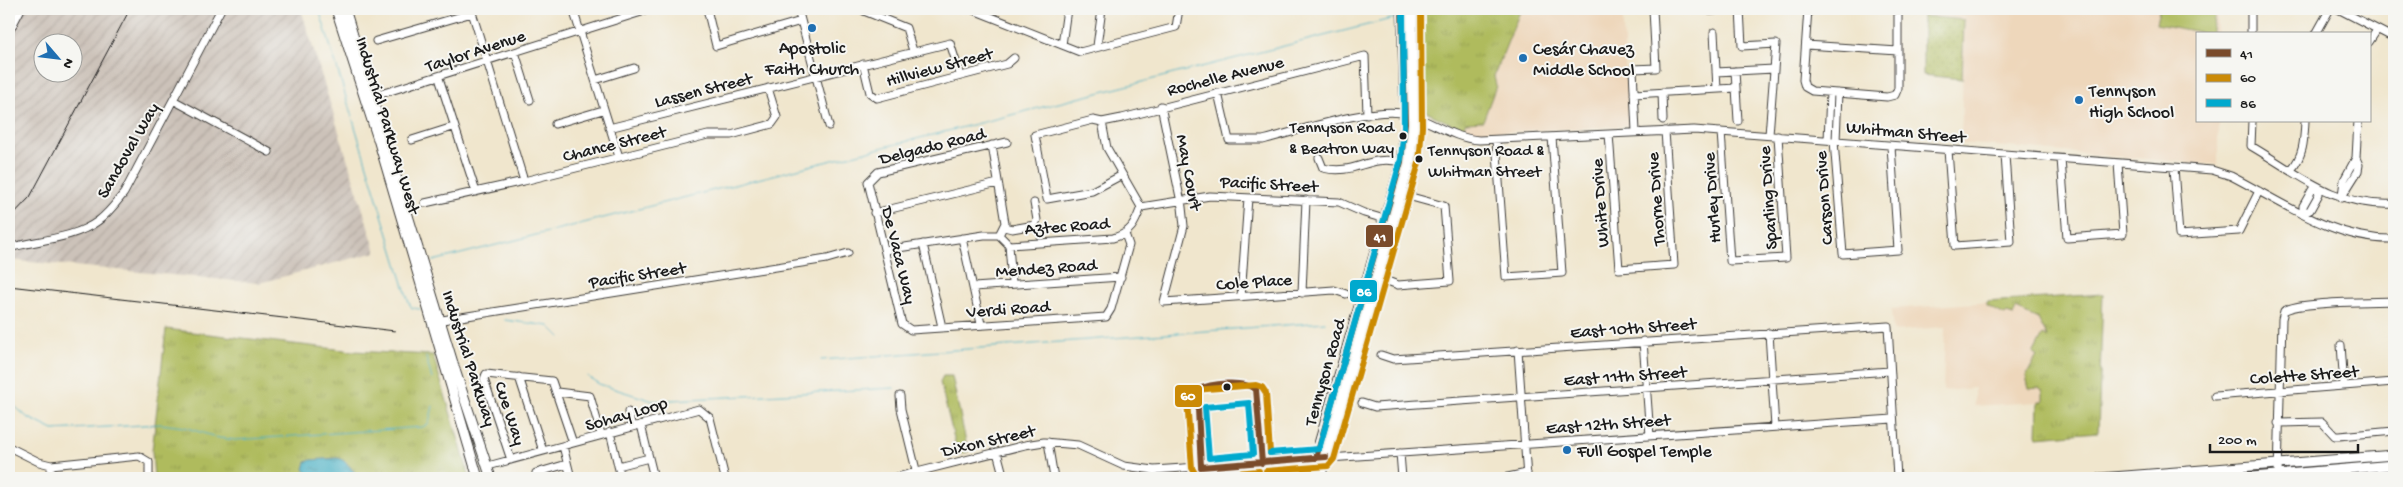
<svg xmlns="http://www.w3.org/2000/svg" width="2403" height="487" font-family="'Gochi Hand',sans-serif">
<defs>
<pattern id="industrial-furrows" width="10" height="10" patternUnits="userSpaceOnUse" patternTransform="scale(1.25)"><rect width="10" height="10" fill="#ccc2b9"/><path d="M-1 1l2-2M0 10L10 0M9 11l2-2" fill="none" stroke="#afa69e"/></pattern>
<pattern id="grass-tufts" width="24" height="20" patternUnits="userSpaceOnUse" patternTransform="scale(1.25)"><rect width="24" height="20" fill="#afbb5d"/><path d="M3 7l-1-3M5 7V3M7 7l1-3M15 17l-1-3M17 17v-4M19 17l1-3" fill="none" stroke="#96a050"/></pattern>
<pattern id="garden-dots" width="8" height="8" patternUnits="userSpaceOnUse" patternTransform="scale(1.25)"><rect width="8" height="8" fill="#afbb5d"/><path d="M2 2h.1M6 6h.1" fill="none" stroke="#96a050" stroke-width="1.8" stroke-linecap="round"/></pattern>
<pattern id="water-ripples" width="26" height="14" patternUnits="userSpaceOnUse" patternTransform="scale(1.25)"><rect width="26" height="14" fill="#45afc4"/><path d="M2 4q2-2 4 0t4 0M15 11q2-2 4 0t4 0" fill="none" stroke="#398e9e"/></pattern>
</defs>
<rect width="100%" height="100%" fill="#f6f6f2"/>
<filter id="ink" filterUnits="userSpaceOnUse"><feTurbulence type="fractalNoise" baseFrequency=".02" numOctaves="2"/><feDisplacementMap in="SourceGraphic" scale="10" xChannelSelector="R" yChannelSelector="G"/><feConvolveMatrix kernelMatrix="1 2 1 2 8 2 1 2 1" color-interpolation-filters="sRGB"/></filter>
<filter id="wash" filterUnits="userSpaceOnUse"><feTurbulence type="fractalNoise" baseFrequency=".0096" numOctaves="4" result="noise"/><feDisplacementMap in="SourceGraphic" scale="20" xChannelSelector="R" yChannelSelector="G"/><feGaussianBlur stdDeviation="1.12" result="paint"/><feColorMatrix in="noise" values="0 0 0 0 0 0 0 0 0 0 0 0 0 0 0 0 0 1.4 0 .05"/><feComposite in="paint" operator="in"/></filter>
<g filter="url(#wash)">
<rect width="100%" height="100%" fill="#f0e6cd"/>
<path fill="#eed7bb" d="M1420,9H1622L1629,126L1479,133L1464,130L1426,112L1422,108Z
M1923,9H2217V34H2197V121H2218V165L1961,143L1964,20L1923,16Z
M2103,294L2098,432L2037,437V402L1974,406V388L1943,391L1945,327L1893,331L1891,309Z"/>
<path fill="url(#industrial-furrows)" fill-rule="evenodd" d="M9,9H301L376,252L259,283L9,260ZM42,42H72V72H42Z"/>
<path fill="url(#grass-tufts)" stroke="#666c3c" d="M1420,9H1521L1494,76L1496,86L1483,121L1465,122L1464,130L1426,112L1422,108Z
M2103,294L2098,432L2037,437L2038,402H2043V391L2038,388L2029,389L2026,376L2037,356L2033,354L2043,335L2048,338L2038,319L2016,309L2013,315L2007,313L2005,315L1987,306V302Z
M166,329L353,351L433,355L470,478H154L152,451Z
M943,376H952L968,452L958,454L940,382Z"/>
<path fill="#afbb5d" stroke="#666c3c" d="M2159,9L2216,10L2211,34L2156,24Z"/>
<path fill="url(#garden-dots)" stroke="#666c3c" d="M1923,16L1964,20L1962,79L1923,75Z"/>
<path fill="url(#water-ripples)" stroke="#306670" d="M337,458C349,460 352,474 363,478C349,478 311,483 304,469L306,462L311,460Z"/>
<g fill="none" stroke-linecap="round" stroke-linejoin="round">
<path stroke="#45afc4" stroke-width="1" d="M319,9L409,303L412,308L420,309
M433,261L1395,18
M505,320L549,326L560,337
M426,357L432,379
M821,360L1325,322
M587,376L599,384L653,401L894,388
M9,401L27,417L53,430L161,424L184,427L219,438L235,440L423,427L429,423L433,406"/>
</g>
</g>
<g filter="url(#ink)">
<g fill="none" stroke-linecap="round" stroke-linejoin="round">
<g stroke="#3c3a37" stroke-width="9">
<path id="minor" d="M471,9L524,181
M573,9L619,157
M707,9L716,46L801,21
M798,9L829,126
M971,9L1080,52L1176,27L1179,9
M1740,9L1742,46L1776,44L1769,135
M1808,9L1803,80L1805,87L1812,91L1887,97L1895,95L1898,88V9
M2251,9V34
M2338,9L2394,38
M864,11L906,28L913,51
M1710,11L1740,9
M9,32L21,9
M1714,32L1717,89
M2316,34L2330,9
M376,41L472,13
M2369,42L2377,30
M1062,45L1067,9
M1806,45L1898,51
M1097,46L1102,9
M515,52L530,100
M863,64L870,93L877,98L1007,64L1014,58
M1735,71L1738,121
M1716,72L1774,69
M439,78L476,192
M595,80L634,68
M1662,92L1663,120
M1218,93L1229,140H1263C1298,131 1374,105 1407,114C1432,121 1452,138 1479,140L1694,130L2212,170L2231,176C2282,202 2335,241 2394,239
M1634,94L1736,88
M368,98L651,9
M173,100L269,152
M1161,106L1182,207L1184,226L1164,302L1334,290L1346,294
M2252,121L2251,146C2299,174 2334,207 2394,204
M1102,122L1107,148L1141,207
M555,124L603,110
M609,128L950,43L960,74
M1636,132L1633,69L1656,68L1653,9
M1721,132L1730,261L1786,258L1778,136
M1609,134L1619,269L1674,265L1665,131
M412,140L453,127
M1496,140L1506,277L1562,273L1552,137
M1828,140L1830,93
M1834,141L1843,254L1898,250L1891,146
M1836,141L1838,93
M1007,142L878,172L868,182L902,324L911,330L1106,317L1111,309L1129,245L1125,234
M992,145L1005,223L999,235L1009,245L1012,283
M1948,150L1955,246L2011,242L2005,155
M1319,158L1323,168C1356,176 1367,154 1401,162
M2061,159L2067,238L2123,234L2118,163
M2174,168L2179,235L2239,231L2259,191
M2291,170C2304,155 2304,140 2305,121
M1122,175L1092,191L1047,199L1035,135L1093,120L1102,122L1122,118L1365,56L1367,115
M2317,188L2319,194L2310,210L2303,214V206L2312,190Z
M2342,196L2344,180L2356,158
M2341,198L2358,171L2359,165L2356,158L2358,121
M425,203L524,181L708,135H731L772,124L777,117L768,88
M1141,207L1210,196L1339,202L1364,213L1388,220
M874,213L998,183
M1004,227L1012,229L1035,225L1037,220L1034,203
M962,238L981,324
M923,244L942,327
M1009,245L1113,238C1131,233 1135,224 1141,207
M9,248C36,240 74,239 98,221C108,214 116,203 124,193L221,9
M885,250L984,235H999
M1390,282L1398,285L1450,281L1444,206L1397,193
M974,287L1121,277
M1302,293L1306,200
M1241,297L1248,198
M436,321L827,259L848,253
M1769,333L1775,427
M1643,341L1650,436
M2341,345L2344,386
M1518,350L1527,478
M1381,355L1393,359L1888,326L1897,478
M519,377L543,451
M557,392L590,396L601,434
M900,396L901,409L918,478
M2215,396L2394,382
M1362,403L1375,407L1890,371
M628,412L632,427
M2278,423L2322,422L2335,436H2339L2394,431
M641,425L654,478
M610,432L621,478
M1048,442L1054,478
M563,446L571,478
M9,447L39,462L51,465L139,456L149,462V478
M997,452L1004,478
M1400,453L1402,478
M511,460L484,379L486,374L552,381L573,443
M51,465V478
M488,466L699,409L710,418L725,478
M618,466L649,458
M1154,470L1155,478
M536,473L567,464
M2278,475L2282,319L2284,311C2298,301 2373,302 2394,301
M893,478L1025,445L1044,442L1078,445L1124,466L1154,470L1893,419
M1260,478L1259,468L1262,463
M1503,478L1527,473"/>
</g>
<g stroke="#3c3a37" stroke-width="11">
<path id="major" d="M336,9L378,139L478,478
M345,9L457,376L491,478
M1309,478L1401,162L1405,123L1402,9
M1320,478L1410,161L1413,127L1412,9
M2100,478L2394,455
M2240,478L2394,465"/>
</g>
<use href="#minor" stroke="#fff" stroke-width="7"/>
<use href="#major" stroke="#fff" stroke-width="9"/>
<path stroke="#1c1c1c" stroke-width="1" d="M9,219L30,197L38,182L130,9
M9,286L395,331"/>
<g stroke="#f6f6f2" stroke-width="10">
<path id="bus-1" d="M1316,458L1401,162L1405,123L1402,9
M1201,467L1197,390C1212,383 1241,380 1256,389L1262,463
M1201,467L1326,457"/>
</g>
<g stroke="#f6f6f2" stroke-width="10">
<path id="bus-2" d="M1259,471L1201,476L1195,473L1192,468L1187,400L1189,394L1195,390L1256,385L1262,387L1266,393L1270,453
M1266,471L1328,466L1334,459L1419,163L1422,127L1421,9"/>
</g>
<g stroke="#f6f6f2" stroke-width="10">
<path id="bus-3" d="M1249,403L1253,454L1209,458L1205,407Z
M1270,453L1319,449L1401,159L1404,127L1403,9"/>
</g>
<use href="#bus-1" stroke="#7a4b2a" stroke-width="6"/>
<use href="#bus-2" stroke="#cb8a06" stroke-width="6"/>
<use href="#bus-3" stroke="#00a9ce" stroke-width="6"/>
</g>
</g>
<g fill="#1f6fb2" stroke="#f6f6f2" stroke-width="2">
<circle cx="812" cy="28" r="5"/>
<circle cx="1523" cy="58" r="5"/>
<circle cx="2079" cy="100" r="5"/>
<circle cx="1567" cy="450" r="5"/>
</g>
<g fill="#1c1c1c" stroke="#f6f6f2" stroke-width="2">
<circle cx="1403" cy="136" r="4.5"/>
<circle cx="1419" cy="159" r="4.5"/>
<circle cx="1227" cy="387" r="4.5"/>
</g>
<g text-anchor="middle" stroke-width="4" stroke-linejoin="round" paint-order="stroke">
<g font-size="17" fill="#1c1c1c" stroke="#f6f6f2" text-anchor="end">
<text x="1394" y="132">Tennyson Road<tspan x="1394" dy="21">&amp; Beatron Way</tspan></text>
<text x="1428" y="155" text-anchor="start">Tennyson Road &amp;<tspan x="1428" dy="21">Whitman Street</tspan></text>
</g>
<g font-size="18" fill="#1c1c1c" stroke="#f6f6f2" text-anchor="start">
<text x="812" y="53" text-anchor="middle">Apostolic<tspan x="812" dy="21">Faith Church</tspan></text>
<text x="1533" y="54">Cesár Chavez<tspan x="1533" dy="21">Middle School</tspan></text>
<text x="2089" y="96">Tennyson<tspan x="2089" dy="21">High School</tspan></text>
<text x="1577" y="456">Full Gospel Temple</text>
</g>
<g font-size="18" fill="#1c1c1c" stroke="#f6f6f2">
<text transform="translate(475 50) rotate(-18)" y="6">Taylor Avenue</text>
<text transform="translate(939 66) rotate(-15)" y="6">Hillview Street</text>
<text transform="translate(1225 75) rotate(-14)" y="6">Rochelle Avenue</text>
<text transform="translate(703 89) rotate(-14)" y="6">Lassen Street</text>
<text transform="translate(389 125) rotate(73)" y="6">Industrial Parkway West</text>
<text transform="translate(1906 131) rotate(5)" y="6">Whitman Street</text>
<text transform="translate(614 143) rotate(-14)" y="6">Chance Street</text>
<text transform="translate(932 145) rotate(-14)" y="6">Delgado Road</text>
<text transform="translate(127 150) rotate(-60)" y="6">Sandoval Way</text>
<text transform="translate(1190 172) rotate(79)" y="6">May Court</text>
<text transform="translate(1269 183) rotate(3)" y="6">Pacific Street</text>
<text transform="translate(1711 198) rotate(-94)" y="6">Hurley Drive</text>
<text transform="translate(1767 198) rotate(-94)" y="6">Sparling Drive</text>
<text transform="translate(1823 198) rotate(-94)" y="6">Carson Drive</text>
<text transform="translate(1655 199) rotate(-94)" y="6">Thorne Drive</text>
<text transform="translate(1599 203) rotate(-94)" y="6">White Drive</text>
<text transform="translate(1067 225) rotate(-4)" y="6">Aztec Road</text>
<text transform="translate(900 255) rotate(76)" y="6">De Vaca Way</text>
<text transform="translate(1046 267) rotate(-4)" y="6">Mendez Road</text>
<text transform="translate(637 274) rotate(-9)" y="6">Pacific Street</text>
<text transform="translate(1254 281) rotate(-4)" y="6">Cole Place</text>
<text transform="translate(1008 308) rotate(-4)" y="6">Verdi Road</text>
<text transform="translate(1633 327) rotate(-4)" y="6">East 10th Street</text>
<text transform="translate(470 358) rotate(72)" y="6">Industrial Parkway</text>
<text transform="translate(1324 372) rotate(-74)" y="6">Tennyson Road</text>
<text transform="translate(2304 374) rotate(-4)" y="6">Colette Street</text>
<text transform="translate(1625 375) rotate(-4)" y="6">East 11th Street</text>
<text transform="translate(511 413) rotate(72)" y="6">Cue Way</text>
<text transform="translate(626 413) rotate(-16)" y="6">Sohay Loop</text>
<text transform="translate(1608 423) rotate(-4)" y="6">East 12th Street</text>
<text transform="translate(988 440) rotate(-13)" y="6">Dixon Street</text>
</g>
</g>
<g stroke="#f6f6f2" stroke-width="2">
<rect x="1365" y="224" width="29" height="24" rx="5" fill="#7a4b2a"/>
<rect x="1349" y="279" width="29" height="24" rx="5" fill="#00a9ce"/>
<rect x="1174" y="384" width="29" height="24" rx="5" fill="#cb8a06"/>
</g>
<g font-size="14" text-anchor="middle" font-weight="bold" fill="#fff">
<text x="1380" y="241">41</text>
<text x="1364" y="296">86</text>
<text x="1188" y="400">60</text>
</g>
<rect width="2403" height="487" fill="none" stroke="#f6f6f2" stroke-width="30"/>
<rect x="2196" y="32" width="175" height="90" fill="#f6f6f2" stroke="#9f9f9c"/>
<rect x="2206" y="49" width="25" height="8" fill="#7a4b2a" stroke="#9f9f9c"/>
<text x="2240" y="58" font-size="15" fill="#1c1c1c">41</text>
<rect x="2206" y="74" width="25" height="8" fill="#cb8a06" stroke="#9f9f9c"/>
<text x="2240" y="82" font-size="15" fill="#1c1c1c">60</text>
<rect x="2206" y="99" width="25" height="8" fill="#00a9ce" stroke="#9f9f9c"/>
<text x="2240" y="108" font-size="15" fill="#1c1c1c">86</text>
<g transform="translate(58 58) rotate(118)"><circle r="24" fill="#f6f6f2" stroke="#9f9f9c"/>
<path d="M0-4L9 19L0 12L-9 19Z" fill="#1f6fb2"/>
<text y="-8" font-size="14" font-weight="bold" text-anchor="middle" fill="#1c1c1c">N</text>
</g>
<path d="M2210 444v8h148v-8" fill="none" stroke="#1c1c1c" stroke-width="2.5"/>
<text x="2218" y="444" font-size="15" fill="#1c1c1c" stroke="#f6f6f2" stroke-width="4" paint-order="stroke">200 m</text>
</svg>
